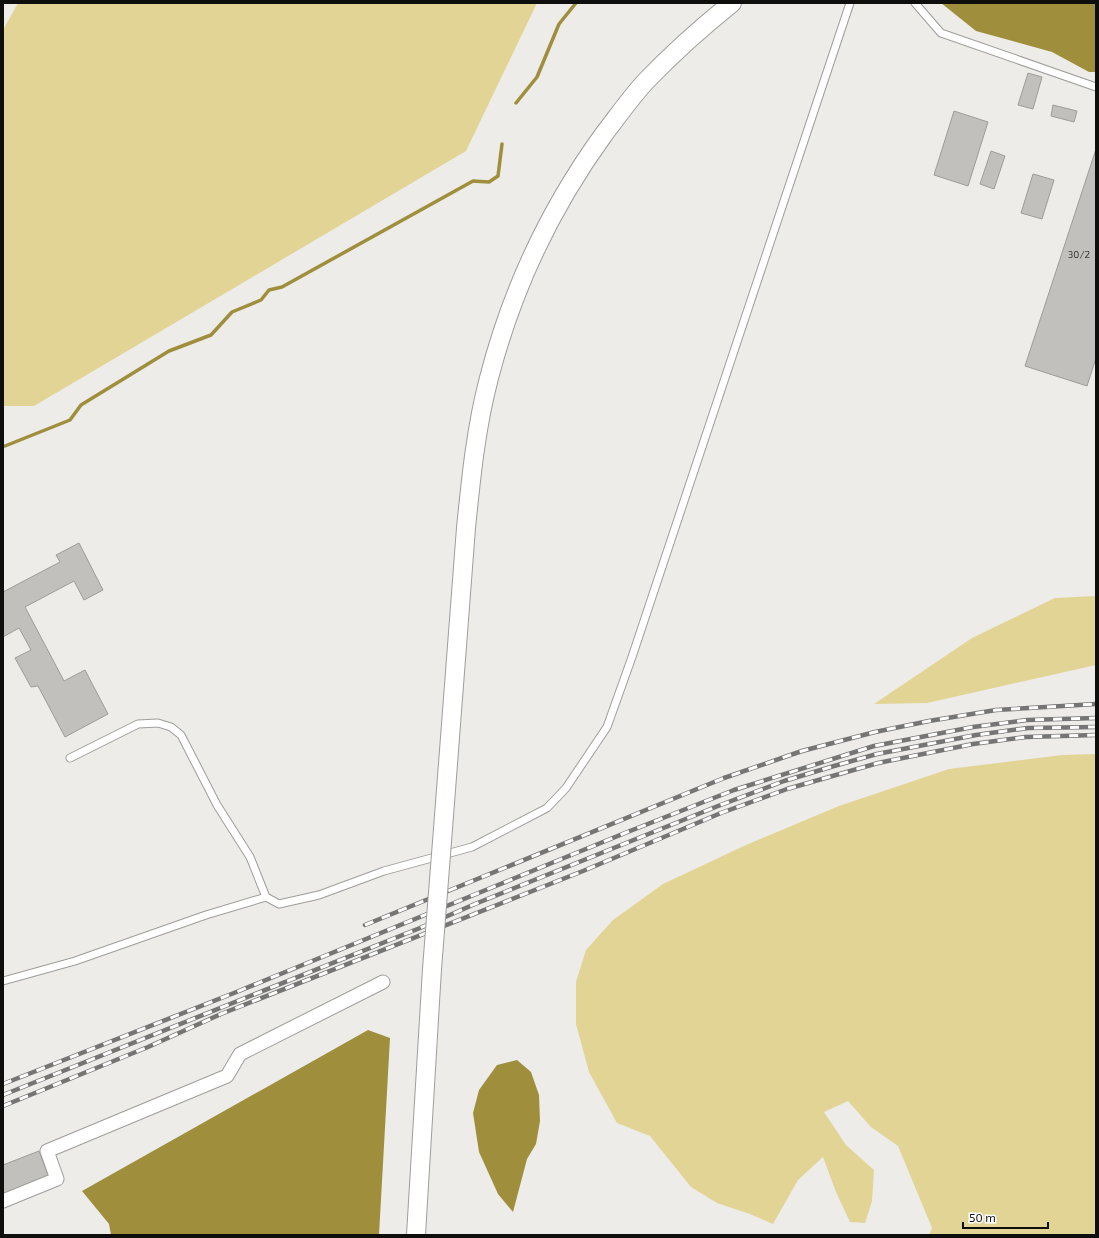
<svg xmlns="http://www.w3.org/2000/svg" width="1099" height="1238" font-family="'Exo 2',sans-serif">
<rect width="100%" height="100%" fill="#edece9"/>
<path fill="#e1d495" d="M18,3H537L466,151L34,406H3V30Z
M1096,596V665L927,703L874,704L972,638L1055,598Z
M1096,754V1235H929L932,1228L898,1146L871,1127L848,1101L824,1112L846,1145L874,1170L872,1201L865,1223L850,1222L836,1192L823,1157L798,1180L773,1224L750,1214L717,1203L691,1187L650,1136L617,1123L589,1072L576,1024V982L586,950L613,920L663,884L746,845L839,806L949,769L1062,755Z"/>
<path fill="#9f8f3c" d="M941,3H1096V72H1089L1052,52L976,31Z
M368,1030L390,1038L379,1235H111L109,1224L82,1191Z
M517,1060L531,1072L539,1095L540,1121L536,1144L527,1159L513,1212L498,1194L479,1152L473,1113L479,1090L497,1065Z"/>
<g fill="none" stroke-linecap="round" stroke-linejoin="round">
<path stroke="#9f8f3c" stroke-width="3.5" d="M516,103L537,77L559,24L576,3
M3,446H5L70,420L81,405L169,351L211,335L232,312L261,300L269,290L282,287L473,181L489,182L498,176L502,144"/>
</g>
<path fill="#c1c0bd" stroke="#9c9c98" d="M1028,73L1042,77L1033,109L1018,105Z
M1053,105L1077,111L1074,122L1051,116Z
M954,111L988,122L968,186L934,175Z
M1096,149V358L1087,386L1025,366Z
M991,151L1005,156L994,189L980,184Z
M1033,174L1054,180L1042,219L1021,213Z
M79,543L103,590L84,600L74,581L25,607L64,681L85,670L108,714L65,737L38,686L31,687L15,658L31,650L19,628L3,637V592L60,562L56,555Z
M39,1151L50,1180L3,1198V1165Z"/>
<g fill="none" stroke-linecap="round" stroke-linejoin="round">
<g stroke="#9d9d99" stroke-width="9">
<path id="lane" d="M915,3L941,33L1096,87
M70,758L138,724L158,723L171,727L181,735L217,805L250,857L266,897L279,904L319,895L384,871L472,847L547,808L566,788L607,727L632,657L850,3
M3,981L75,961L206,915L266,897"/>
</g>
<g stroke="#9d9d99" stroke-width="15">
<path id="street" d="M3,1201L57,1179L47,1151L227,1076L240,1054L383,982"/>
</g>
<g stroke="#9d9d99" stroke-width="20">
<path id="secondary" d="M444,816L466,528C471,478 476,427 489,378C512,289 551,207 604,134C618,116 631,97 646,81C673,53 702,27 732,3
M416,1235L432,969"/>
</g>
<use href="#lane" stroke="#fff" stroke-width="7"/>
<use href="#street" stroke="#fff" stroke-width="13"/>
<use href="#secondary" stroke="#fff" stroke-width="18"/>
<g stroke="#757573" stroke-width="4.5">
<path id="rail" d="M365,925L724,778L802,751L875,732L929,721L996,710L1096,704
M3,1084L234,993L625,833L734,790L874,746L973,727L1027,720L1096,718
M3,1095L420,928L475,904L718,806L784,781L834,766L877,754L976,735L1028,728L1096,727
M3,1106L148,1047L221,1014L583,871L721,813L787,789L878,763L973,744L1026,737L1096,735"/>
</g>
<use href="#rail" stroke="#fff" stroke-width="3" stroke-dasharray="9" stroke-linecap="butt"/>
<g stroke="#9d9d99" stroke-width="20" stroke-linecap="butt">
<path id="secondary-bridge" d="M432,969L444,816"/>
</g>
<use href="#secondary-bridge" stroke="#fff" stroke-width="18"/>
</g>
<g text-anchor="middle" stroke-width="3" stroke-linejoin="round" paint-order="stroke">
<g font-size="10" fill="#3b3a39">
<text x="1079" y="258">30/2</text>
</g>
</g>
<rect width="1099" height="1238" fill="none" stroke="#0e0e0d" stroke-width="8"/>
<path d="M963 1222v6h85v-6" fill="none" stroke="#0e0e0d" stroke-width="2"/>
<text x="969" y="1222" font-size="12" fill="#0e0e0d" stroke="#ffffff" stroke-width="3" paint-order="stroke">50 m</text>
</svg>
